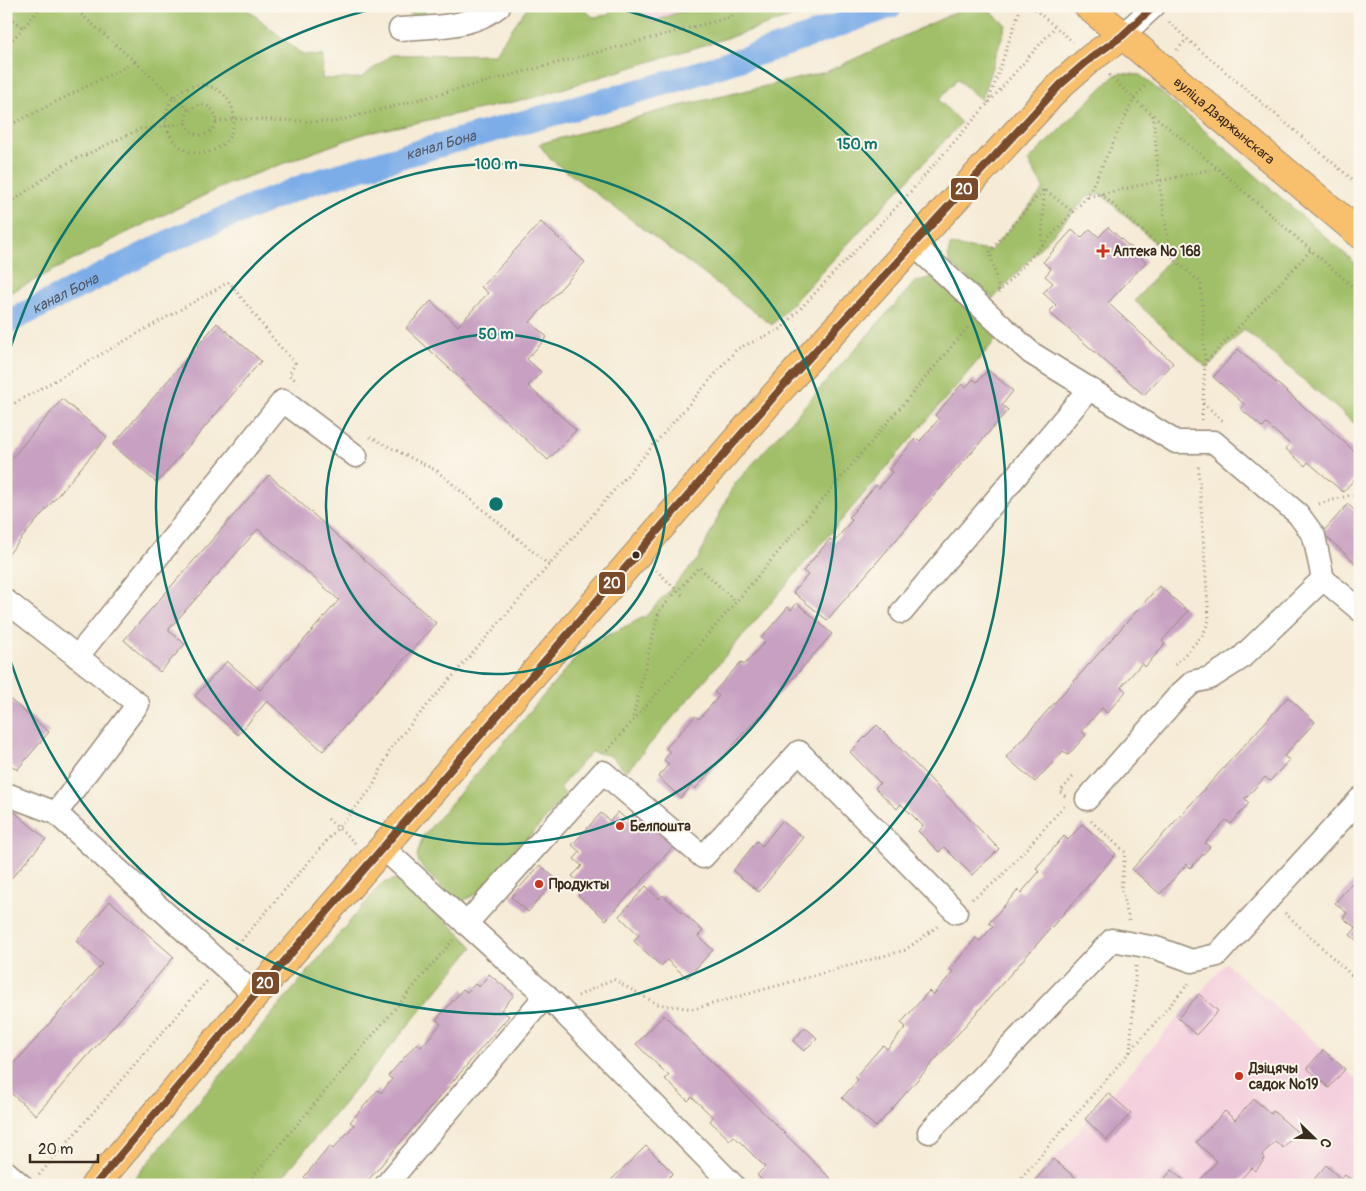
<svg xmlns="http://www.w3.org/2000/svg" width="1366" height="1191" font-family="Pangolin,sans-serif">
<rect width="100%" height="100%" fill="#fbf7ec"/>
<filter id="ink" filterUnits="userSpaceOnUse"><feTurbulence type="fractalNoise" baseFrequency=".02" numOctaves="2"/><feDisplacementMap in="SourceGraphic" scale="10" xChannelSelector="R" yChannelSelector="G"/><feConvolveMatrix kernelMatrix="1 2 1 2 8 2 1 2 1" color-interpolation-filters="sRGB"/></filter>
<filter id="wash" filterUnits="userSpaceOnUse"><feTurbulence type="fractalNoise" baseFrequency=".0096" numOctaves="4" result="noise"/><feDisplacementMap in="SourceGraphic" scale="20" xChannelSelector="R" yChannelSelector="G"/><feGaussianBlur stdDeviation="1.12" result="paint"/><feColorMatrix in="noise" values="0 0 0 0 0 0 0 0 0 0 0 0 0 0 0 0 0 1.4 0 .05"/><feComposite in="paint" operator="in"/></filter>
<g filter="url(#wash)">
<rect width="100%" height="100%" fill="#f5ebd6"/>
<path fill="#f4cfdd" d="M633,6H695L653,22Z
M1226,963L1360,1082V1185H1031Z"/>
<path fill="#a1bf67" stroke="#6e7442" d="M6,6H243L303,55L323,56L322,79L361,78L391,55L494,54L528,6H580L593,17L608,15L615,6H633L653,22L695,6H822L743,33L532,98L363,134L228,184L124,234L6,295Z
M399,6H426C427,14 422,17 415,18Z
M969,6H984L1006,25L981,100L957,79L939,100L961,123L772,325L550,159L539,144L671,108L826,72Z
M1120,73L1140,75L1147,80L1360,267V428L1244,329L1207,368L1135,301L1171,257L1101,194L1087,197L993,299L950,264L948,256L950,245L990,251L1044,189L1028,161L1114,76Z
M932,277L999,336L627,771L609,755L591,752L560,787L566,796L479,892L463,901L451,896L424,870L419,863L417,855L423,836L586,646L646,616L698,559L733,486L915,282Z
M395,879H402L409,884L473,947L276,1185H129L381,884Z"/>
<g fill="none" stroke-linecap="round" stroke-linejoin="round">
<path stroke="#7dade8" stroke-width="24" id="s1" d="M6,323L176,238L308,184L451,142L667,83L779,47L891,6"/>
</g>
<g id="blocks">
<path fill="#c8a1c2" d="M541,222L585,262L530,322L547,337L527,359L541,372L528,386L576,430L548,460L406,328L431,301L458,326L488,293L481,287Z
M1108,227L1146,262L1108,303L1173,363L1144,395L1049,312L1056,305L1043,293L1053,283L1045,276L1051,269L1043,262L1072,230L1081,238L1090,229L1099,237Z
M217,323L261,361L157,483L113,445Z
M1238,349L1360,456V473L1343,492L1308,462L1305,466L1286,449L1290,444L1266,424L1263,428L1241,409L1245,405L1213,377Z
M988,370L1013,391L1002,405L1008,410L827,620L793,592L808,575L803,571L830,539L834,542L852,520L849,517L876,485L879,488L892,472L889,470L916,438L920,441L939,419L935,415L962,384L966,387L973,379L977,382Z
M62,399L107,437L6,557V465Z
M269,475L436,623L323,751L267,701L238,735L195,696L227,661L260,690L339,600L258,529L168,630L185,644L160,672L124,640Z
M1348,504L1356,512L1360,508V567L1322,533Z
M1159,586L1188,611L1162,641L1165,644L1145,667L1142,663L1121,687L1126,691L1107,713L1102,708L1081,731L1086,735L1068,755L1063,751L1035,782L1006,757Z
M797,603L832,634L695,789L691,786L681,798L658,777L669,764L664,760L670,752L666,748L695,716L699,719L719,696L714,692L741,662L744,665L765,642L761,638L788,607L791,610Z
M6,696L49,732L17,770L6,761Z
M1288,697L1315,722L1284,756L1289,760L1270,781L1265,777L1245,799L1249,803L1231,824L1226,820L1205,843L1210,847L1190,868L1187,864L1160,894L1132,869Z
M877,725L999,849L972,875L944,847L939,852L918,831L923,826L901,804L897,809L875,788L880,783L850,752Z
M11,809L46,839L6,884V814Z
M637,811L675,845L606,920L578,895L585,888L572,876L582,866L574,859L580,852L572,845L601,813L610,821L618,812L628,821Z
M782,821L803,837L759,892L733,871L757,841L762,846Z
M1082,824L1116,854L876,1127L842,1098L858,1080L855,1077L883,1045L887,1049L906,1027L901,1023L929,991L933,995L953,972L950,969L976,938L980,941L993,926L989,923L1018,890L1021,893L1039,872L1036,868L1064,836L1068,840Z
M540,865L556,879L528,912L511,897Z
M1357,877L1360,879V943L1350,935L1356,928L1343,918L1347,913L1335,903Z
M646,886L659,899L663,895L703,931L698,936L713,950L687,978L667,960L661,966L634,941L639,935L619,916Z
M110,901L174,957L36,1115L6,1089V1073L102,964L76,941Z
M489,974L514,995L501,1010L509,1016L364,1185H305L308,1181L304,1177L330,1146L333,1149L354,1125L350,1122L378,1090L381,1093L392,1079L388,1076L417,1043L421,1047L441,1024L436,1020L463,989L467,992L475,984L479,987Z
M1199,994L1218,1011L1196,1035L1178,1018Z
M664,1015L837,1185H777L773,1181L767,1185L757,1175L765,1167L734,1136L730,1140L710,1121L713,1117L692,1097L688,1101L665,1079L669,1076L636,1044Z
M805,1027L817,1038L804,1051L793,1041Z
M1323,1050L1345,1069L1329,1088L1307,1068Z
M1108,1093L1131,1113L1107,1140L1085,1119Z
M1254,1099L1271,1114L1273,1111L1297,1132L1283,1148L1275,1141L1262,1155L1265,1159L1255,1171L1252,1167L1239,1181L1243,1185H1196L1217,1161L1196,1142L1225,1111L1235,1120Z
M646,1146L673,1173L661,1185H606Z
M1053,1159L1076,1178L1070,1185H1031Z
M1326,1165L1341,1179L1345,1175L1357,1185H1309Z
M1172,1170L1189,1185H1159Z"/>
</g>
</g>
<g filter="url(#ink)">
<use href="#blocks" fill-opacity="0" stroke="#988a7a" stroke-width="1"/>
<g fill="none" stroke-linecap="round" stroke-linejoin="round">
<g stroke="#988a7a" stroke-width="25">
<path id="minor" d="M400,29C432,27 473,28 499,6
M1122,36L1154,6
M913,244L1031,353L1176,442H1214L1298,514L1314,536L1323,579L1360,610
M6,601L138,704L56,813
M902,612L1089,389
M77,657L283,401L356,456
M6,794L56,813L255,995
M1087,799L1180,694L1193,682L1210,678L1240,659L1323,579
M382,847L557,1006L733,1185
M466,924L603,772L703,857L799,752L956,912
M929,1132L1112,940L1156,948L1192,961L1217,955L1360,799
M6,1172L21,1185
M386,1185L546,995"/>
</g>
<g stroke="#988a7a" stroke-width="30">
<g id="major">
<path id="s2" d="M1088,6L1360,234"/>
<path d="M95,1185L255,995L784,385L1061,84L1091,58L1122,36"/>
</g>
</g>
<path stroke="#988a7a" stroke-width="3" stroke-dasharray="1 4" stroke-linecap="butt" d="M1031,6L1073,42
M6,13L23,28L42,6
M1169,22L1187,39L1360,186
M6,47L23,28
M1177,50L1187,39
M135,62L189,111
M1109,75L1134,99L1217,168L1360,293
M166 119a34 34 0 1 1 68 0a34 34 0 1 1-68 0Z
M988,103L1021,6
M186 120a15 15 0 1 1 30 0a15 15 0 1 1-30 0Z
M1153,115L1159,181L1171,257
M216,122L235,119L334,122L731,17L748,6
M6,127L135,62L72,6
M1101,194L1201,283L1205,363
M1088,197L1217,168
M6,206L60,167L140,129L187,123
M1042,246L1044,189L1073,212
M999,291L990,251L1044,189
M998,293L1087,197L1134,99L1145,86
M1203,403L1223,421
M6,408L229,282L276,342L295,363L289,375L298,382
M1202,420L1205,363L1311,250
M370,437L437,471L549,565
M1319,504L1351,495L1360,497
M656,570L683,596
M1175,665L1203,635L1209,620L1198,464
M633,717L659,611L699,567L736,602
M607,751L736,602L969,326
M1065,796L1060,792L1073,777
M328,819L355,843
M1091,821L1125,852L1121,888L1129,921
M972,899L1000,878L1066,804
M1285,913L1360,983
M235,948L372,788L392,746L737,349L781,329L905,198L1055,27
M578,996L613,979L657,1004L694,1009L905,950L938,926
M1130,1052L1136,966
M39,1175L207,981
M246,1185L453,940
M1015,1185L1190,982"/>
<use href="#minor" stroke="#fff" stroke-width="22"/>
<use href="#major" stroke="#f8bf6c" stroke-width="28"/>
<g stroke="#fbf7ec" stroke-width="11">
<path id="bus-1" d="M95,1185L255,995L784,385L1061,84L1091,58L1122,36L1154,6"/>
</g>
<use href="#bus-1" stroke="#7a4b2a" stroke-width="8"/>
</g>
</g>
<g fill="none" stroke="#0f766e" stroke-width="2.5">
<circle cx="496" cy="504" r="170"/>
<circle cx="496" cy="504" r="340"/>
<path d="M7 359A510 510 0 0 1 381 7M611 7A510 510 0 1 1 7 649"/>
</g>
<g fill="#c8321e" stroke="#fbf7ec" stroke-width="2">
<path d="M1100.5 243.5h5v5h5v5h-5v5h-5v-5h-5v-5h5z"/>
<circle cx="620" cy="826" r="5"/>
<circle cx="539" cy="884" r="5"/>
<circle cx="1239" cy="1076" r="5"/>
</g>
<circle fill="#3b2a1e" stroke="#fbf7ec" stroke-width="2" cx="636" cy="555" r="4.5"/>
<g text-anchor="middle" stroke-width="4" stroke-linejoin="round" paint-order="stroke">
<g font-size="14" fill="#3b2a1e" stroke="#fbf7ec">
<text dy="5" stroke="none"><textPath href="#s2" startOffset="178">вуліца Дзяржынскага</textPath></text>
</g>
<g font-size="14" font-weight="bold" fill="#3b2a1e" stroke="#fbf7ec" text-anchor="start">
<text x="1113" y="256">Аптека № 168</text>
<text x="630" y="831">Белпошта</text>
<text x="549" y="889">Продукты</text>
<text x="1249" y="1073">Дзіцячы<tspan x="1249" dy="16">садок №19</tspan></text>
</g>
<g font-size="15" font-style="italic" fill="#525865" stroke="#fbf7ec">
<text dy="5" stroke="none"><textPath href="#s1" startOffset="471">канал Бона</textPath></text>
<text dy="5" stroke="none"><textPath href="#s1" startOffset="66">канал Бона</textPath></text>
</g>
</g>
<circle cx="496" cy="504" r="8" fill="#0f766e" stroke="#fbf7ec" stroke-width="2.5"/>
<g font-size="15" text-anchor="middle" font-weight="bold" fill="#0f766e" stroke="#fbf7ec" stroke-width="4" stroke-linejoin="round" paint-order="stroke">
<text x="857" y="149">150 m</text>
<text x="496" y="169">100 m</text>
<text x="496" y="339">50 m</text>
</g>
<g stroke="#fbf7ec" stroke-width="2">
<rect x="950" y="177" width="29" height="24" rx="5" fill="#7a4b2a"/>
<rect x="598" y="571" width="28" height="24" rx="5" fill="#7a4b2a"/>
<rect x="251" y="971" width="29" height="24" rx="5" fill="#7a4b2a"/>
</g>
<g font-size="14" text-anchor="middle" font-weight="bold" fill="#fff">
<text x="964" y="194">20</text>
<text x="612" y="588">20</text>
<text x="265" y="988">20</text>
</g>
<rect width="1366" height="1191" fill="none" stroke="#fbf7ec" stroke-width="25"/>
<g transform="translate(1314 1138) rotate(113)" stroke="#fbf7ec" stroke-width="4" paint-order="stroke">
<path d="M0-4L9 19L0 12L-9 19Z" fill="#3b2a1e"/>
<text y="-8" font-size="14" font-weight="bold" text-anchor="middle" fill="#3b2a1e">С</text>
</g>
<path d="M30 1154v8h68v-8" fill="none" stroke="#3b2a1e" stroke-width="2.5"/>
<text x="38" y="1154" font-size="15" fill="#3b2a1e" stroke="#fbf7ec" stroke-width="4" paint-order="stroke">20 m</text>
</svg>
